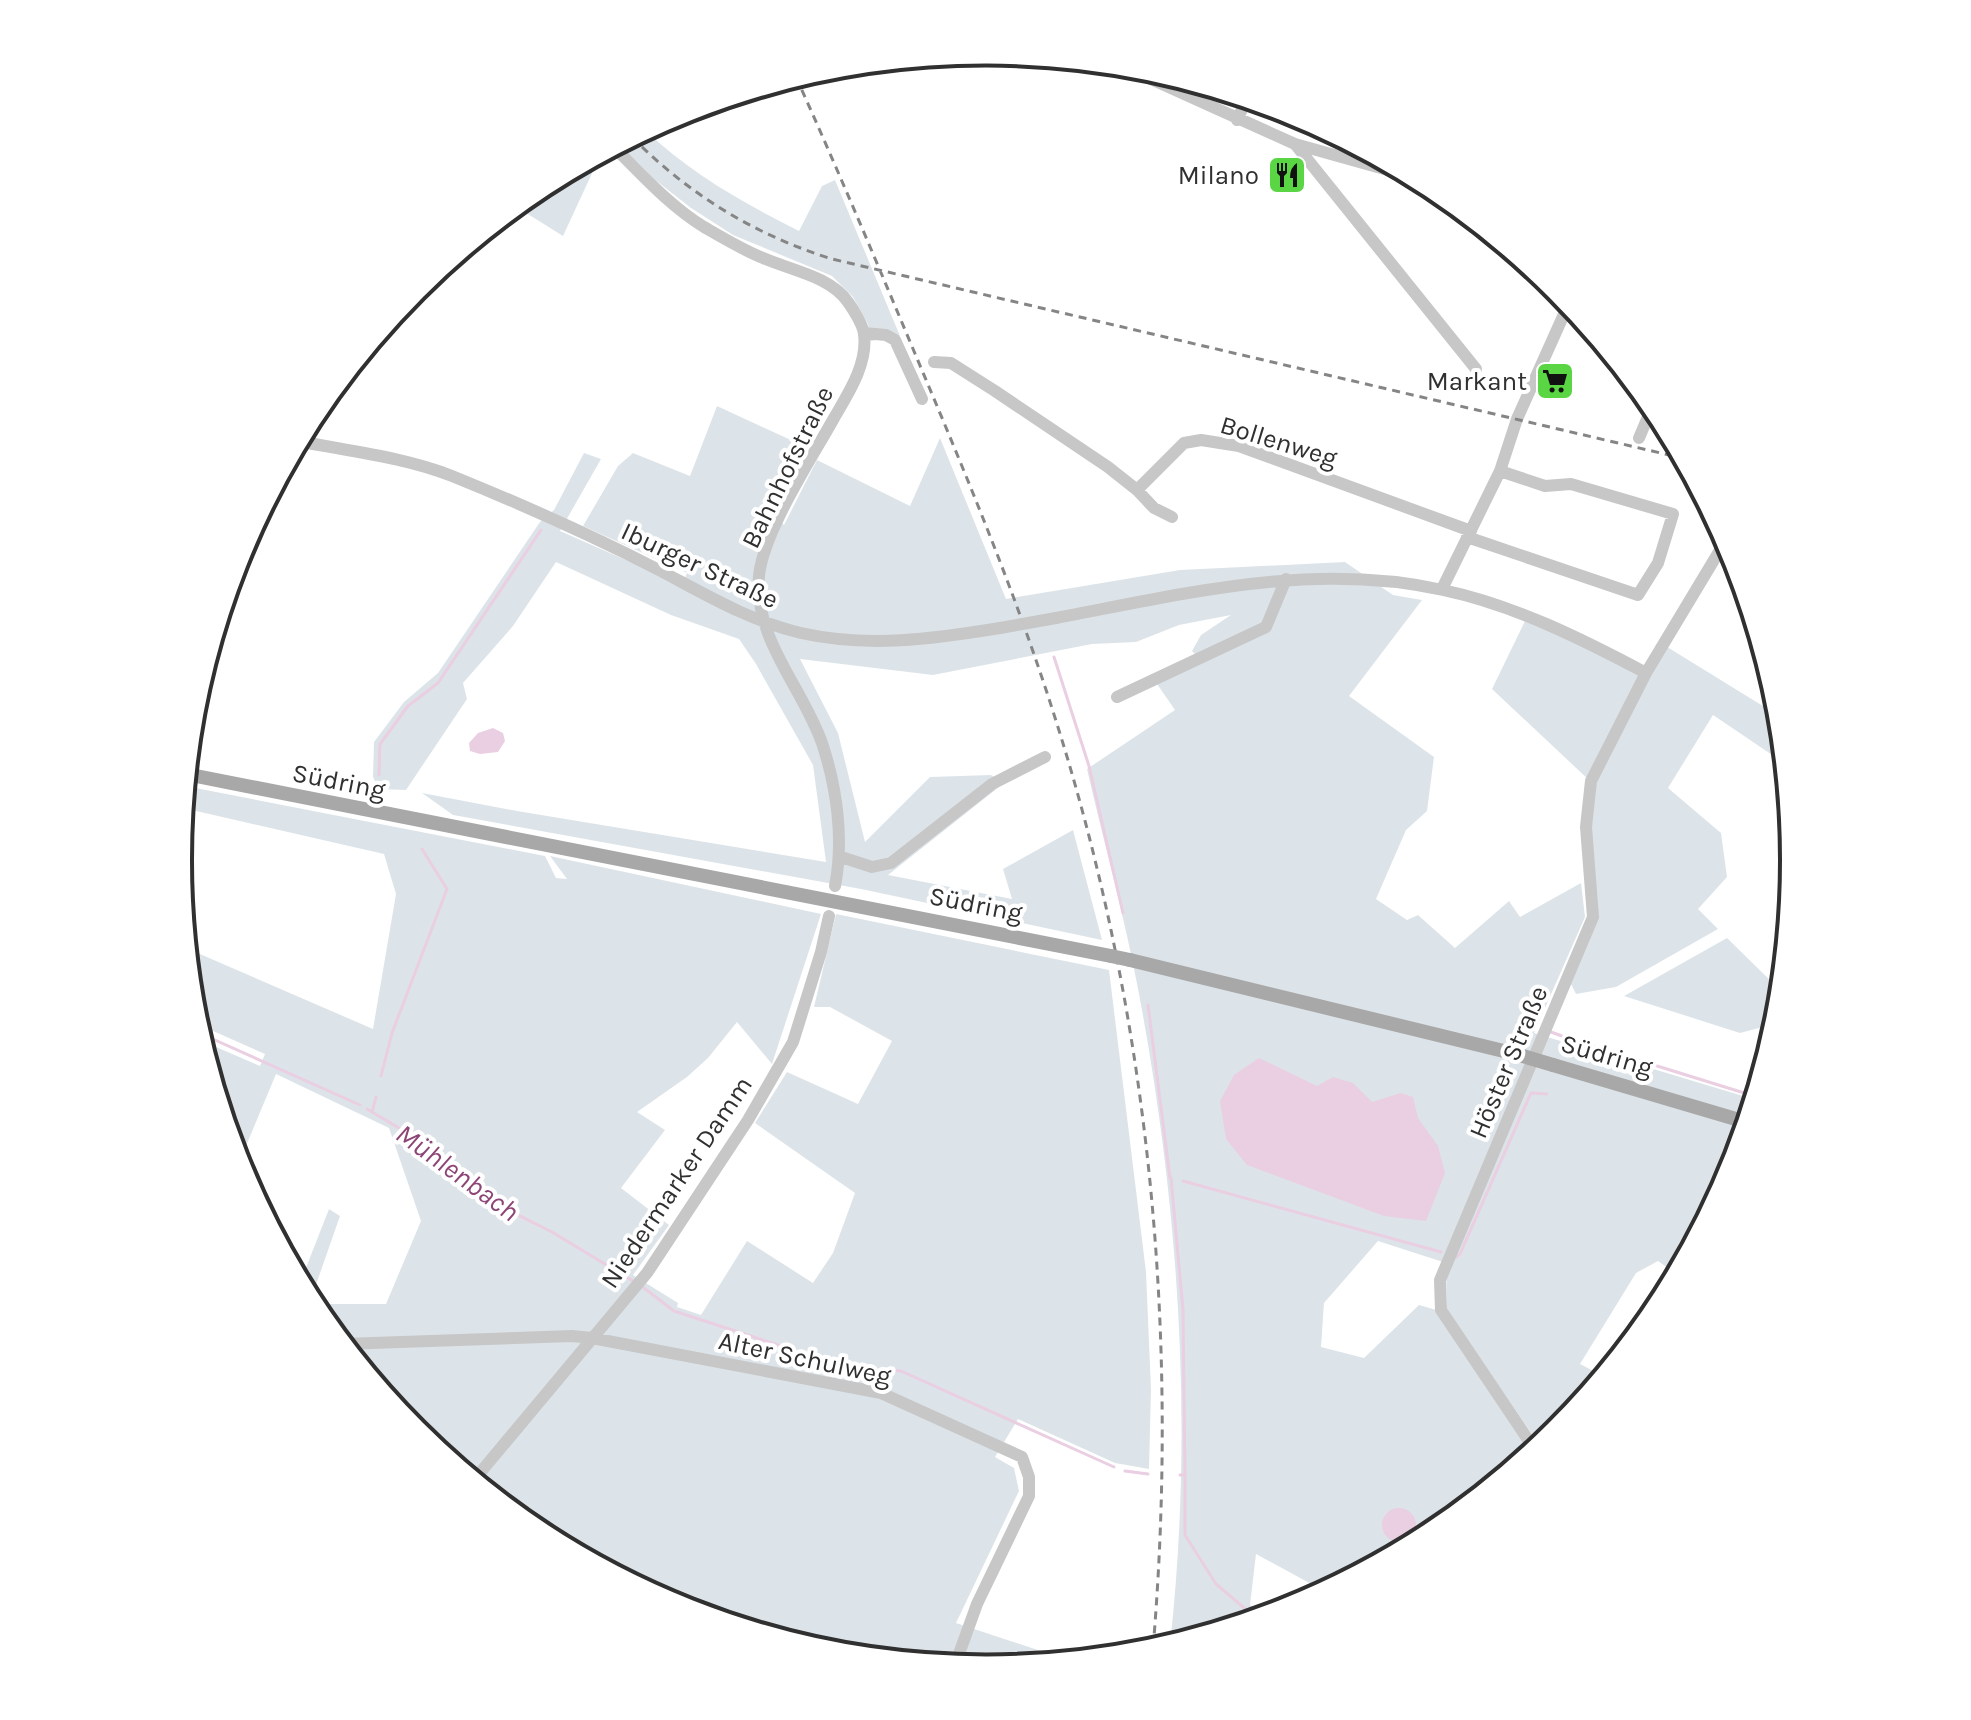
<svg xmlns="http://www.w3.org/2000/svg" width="1971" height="1720" font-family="Karla,sans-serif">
<rect width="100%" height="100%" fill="#fff"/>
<path fill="#dde4e9" d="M645,130C691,174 744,203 799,231L822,186L835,180L900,336L871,341L868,324L853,297L832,276L733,235L691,208L654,179L619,144Z
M601,154L563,236L515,206L537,188Z
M717,406L806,447L768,509L784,525L817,460L910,506L940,438L1006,599L1180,570L1345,562L1393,595L1422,600L1349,696L1434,757L1427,811L1406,830L1376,899L1407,920L1418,915L1455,948L1509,901L1520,917L1581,883L1585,917L1534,1033L1753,1099L1732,1170L1676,1274L1658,1261L1636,1273L1580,1364L1603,1376L1557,1432L1540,1446L1447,1310L1446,1263L1378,1241L1324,1303L1321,1347L1364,1358L1419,1305L1440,1311L1531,1453L1434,1532L1324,1591L1256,1554L1250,1605L1263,1616L1170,1644C1194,1429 1179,1206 1139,994C1125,918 1104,844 1087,769L1175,710L1157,684L1202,661L1192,651L1201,635L1231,615L1179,625L1136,642L1092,644L933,675L800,659L838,733L865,842L930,777L991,775L1004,783L888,875L1012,899L1003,869L1073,830L1102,940L861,889L453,815L422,793L517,811L826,862L813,765L756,664L739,639L671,615L556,562L513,626L463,683L467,699L406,790L379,789L373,777L374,742L404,702L438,673L540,522L554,510L584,453L601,459L560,531L644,568L681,588L687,573L583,526L618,466L633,453L690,476Z
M1527,617L1643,674L1590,781L1492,689Z
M1664,645L1771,711L1777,701L1784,763L1713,715L1668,788L1721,833L1727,877L1698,909L1718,929L1616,987L1576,994L1571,984L1597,918L1590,826L1595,781Z
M185,786L545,856L556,878L567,879L550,856L821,914L772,1064L737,1022L708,1058L687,1077L637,1112L665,1130L621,1188L669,1225L633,1275L678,1303L677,1307L701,1315L747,1241L813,1283L833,1253L855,1193L755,1123L787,1072L858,1104L892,1041L830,1007H814L836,914L1109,970L1146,1272L1151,1389L1149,1469L1115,1463L1018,1419L995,1457L1014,1468L1019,1491L956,1623L1056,1656L1053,1661L993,1667L969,1661L959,1665L827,1652L676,1606L536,1532L414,1431L311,1304H386L421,1221L389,1128L276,1074L238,1165L200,1040L260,1066L265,1054L195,1023L186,948L373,1029L396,894L384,854L183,808Z
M1727,938L1781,991L1779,1005L1763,1027L1740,1033L1624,996Z
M329,1209L340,1216L310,1302L300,1283Z"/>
<path fill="#eacee1" d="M493,728L503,733L505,741L498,752L480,754L470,751L469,743L478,733Z
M1259,1058L1317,1086L1333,1077L1353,1083L1372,1102L1401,1093L1413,1097L1418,1118L1438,1146L1445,1173L1426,1221L1384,1216L1247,1165L1226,1139L1220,1101L1234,1075Z
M1382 1525a17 17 0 1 1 34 0a17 17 0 1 1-34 0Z"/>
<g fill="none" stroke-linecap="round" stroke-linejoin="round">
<path stroke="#eacee1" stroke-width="3" d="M1054,657L1089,766L1123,913
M379,775L380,744L408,706L438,683L541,530
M1148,1005L1170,1178
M197,1032L360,1105
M1551,1032L1570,1039
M1569,1042L1570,1039L1754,1096
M381,1076L392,1033L447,889L422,849
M367,1109L429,1146L482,1197L552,1232L633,1281
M372,1112L376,1097
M1171,1178L1183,1310L1185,1475
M1183,1181L1441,1252
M1456,1257L1460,1254L1531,1093L1547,1094
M644,1288L674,1311L836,1364
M851,1367L901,1371L1114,1467
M1125,1471L1148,1474
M1180,1475H1185V1535L1216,1584L1256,1618"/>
<path stroke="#c7c7c7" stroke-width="12" d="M1120,65L1295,144L1413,177
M1237,120L1247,99
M1295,144L1476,369
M614,147C642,175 670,206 704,227C723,238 743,250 763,258C790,270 830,276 848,302C853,309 863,325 864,334C868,364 848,394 834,418C812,458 763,532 759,576C754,640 802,686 822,743C837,788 844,840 835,886
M864,333L886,335L895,340L922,399
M934,362L951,363L995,391L1108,467L1137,490L1184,443L1201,440L1239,446L1471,531
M1639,438L1653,405
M298,441C348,451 404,457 452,476C521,504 591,535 657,569C705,594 747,620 801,633C868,648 933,639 1000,628
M1137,490L1154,508L1172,517
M1467,537L1638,595L1658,563L1673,514L1571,484L1545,486L1500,471
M1442,589L1500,471L1517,419L1569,303
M1056,618C1183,594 1313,561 1443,590C1514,605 1582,639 1646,673
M1117,697L1266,627L1286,579
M841,857L872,867L891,863L992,784L1045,757
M343,1344L572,1336L592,1338L881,1393L1022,1457L1029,1477V1496L977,1604L955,1665
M1535,1450L1441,1310L1440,1280L1593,917L1586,827L1591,781L1646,673L1726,540
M474,1480L647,1273L748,1120L793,1042L821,952L829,916"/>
<path stroke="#a8a8a8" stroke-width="14" d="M186,774L1111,956
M1130,960L1516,1054
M1553,1065L1746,1122"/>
<path stroke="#858585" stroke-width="3" stroke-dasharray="8 6" stroke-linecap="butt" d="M796,77C838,170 877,263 916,356C967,477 1018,599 1057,724C1151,1023 1179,1338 1153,1649
M632,137C688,194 755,235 832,259L1682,458"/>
<path stroke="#c7c7c7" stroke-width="12" d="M1000,628L1056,618"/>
<path stroke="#a8a8a8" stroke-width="14" d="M1111,956L1130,960
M1516,1054L1553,1065"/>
</g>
<defs>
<g id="restaurant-square" transform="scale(2)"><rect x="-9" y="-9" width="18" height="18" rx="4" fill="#5ad644" stroke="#fff"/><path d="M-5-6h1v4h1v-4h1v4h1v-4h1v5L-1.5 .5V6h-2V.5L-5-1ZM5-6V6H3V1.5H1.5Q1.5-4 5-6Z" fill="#111"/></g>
<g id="supermarket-square" transform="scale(2)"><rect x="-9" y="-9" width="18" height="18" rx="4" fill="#5ad644" stroke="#fff"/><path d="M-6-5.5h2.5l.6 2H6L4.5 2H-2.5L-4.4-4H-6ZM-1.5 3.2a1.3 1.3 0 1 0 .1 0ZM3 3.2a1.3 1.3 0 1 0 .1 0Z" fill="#111"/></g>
</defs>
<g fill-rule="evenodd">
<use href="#restaurant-square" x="1287" y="175"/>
<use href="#supermarket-square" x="1555" y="381"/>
</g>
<g text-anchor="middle" stroke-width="8" stroke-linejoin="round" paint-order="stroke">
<g font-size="26" fill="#303030" stroke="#fff" text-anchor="end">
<text x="1259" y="184">Milano</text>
<text x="1527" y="390">Markant</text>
</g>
<g font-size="26" fill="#303030" stroke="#fff">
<text transform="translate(1279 441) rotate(17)" y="9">Bollenweg</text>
<text transform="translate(787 467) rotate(-64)" y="9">Bahnhofstraße</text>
<text transform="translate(700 565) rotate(25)" y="9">Iburger Straße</text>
<text transform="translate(339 781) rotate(11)" y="9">Südring</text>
<text transform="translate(976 904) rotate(11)" y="9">Südring</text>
<text transform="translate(1607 1055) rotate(16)" y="9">Südring</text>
<text transform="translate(1508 1062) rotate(-67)" y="9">Höster Straße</text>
<text transform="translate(676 1182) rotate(-56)" y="9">Niedermarker Damm</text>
<text transform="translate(805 1358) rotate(12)" y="9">Alter Schulweg</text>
</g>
<g font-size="28" font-style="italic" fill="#8c4576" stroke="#fff">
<text transform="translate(458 1172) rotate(36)" y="10">Mühlenbach</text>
</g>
</g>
<path d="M0 0H1971V1720H0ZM192 860a794 794 0 1 1 1588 0a794 794 0 1 1-1588 0Z" fill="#fff" fill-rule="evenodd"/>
<path fill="none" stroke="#303030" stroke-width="4" d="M192 860a794 794 0 1 1 1588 0a794 794 0 1 1-1588 0Z"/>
</svg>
